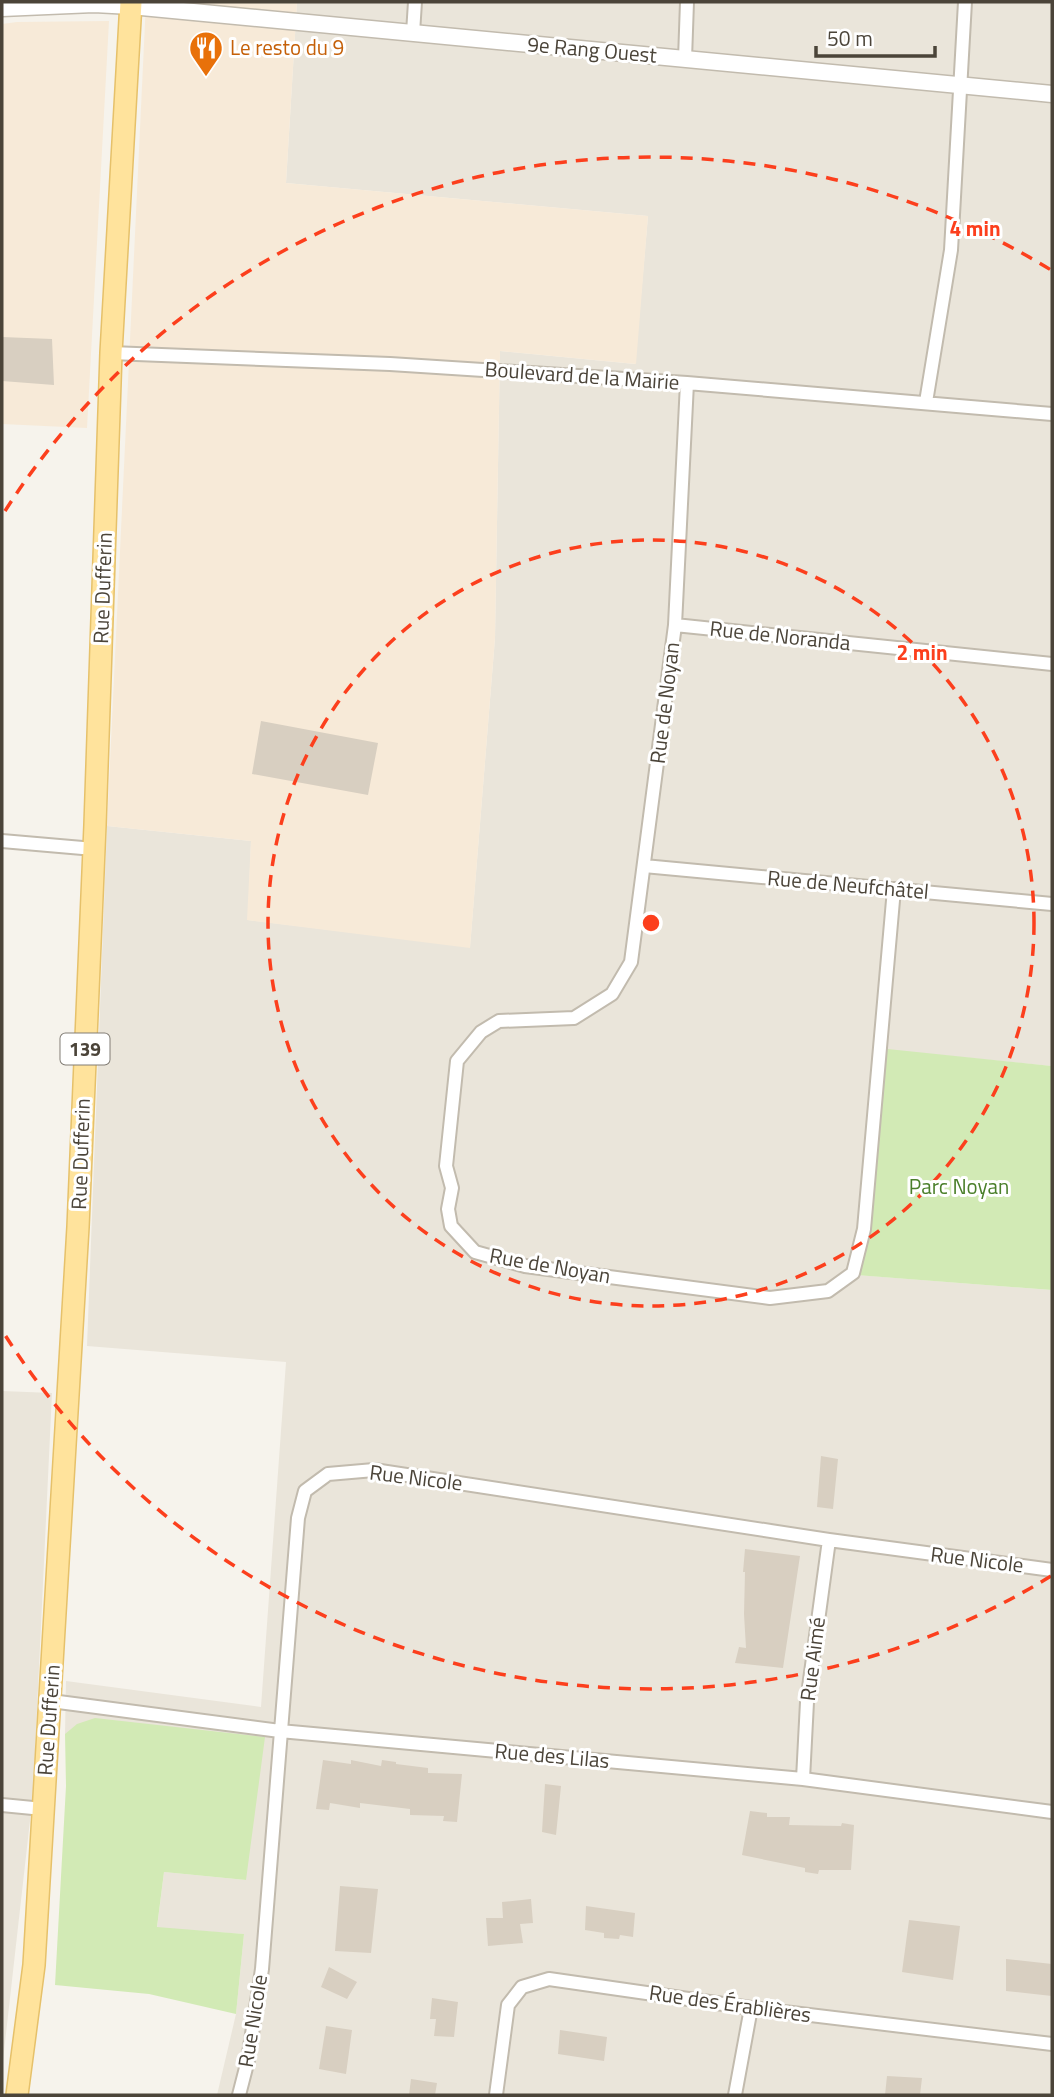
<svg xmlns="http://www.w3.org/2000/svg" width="1054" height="2097" font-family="'Titillium Web',sans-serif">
<rect width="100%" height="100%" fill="#f6f3ec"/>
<path fill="#eae5da" d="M297,2H1052V1066L878,1049L857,1275L1052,1290V2095H217L236,2014L244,1934L157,1928L164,1872L246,1880L65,1734L66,1681L261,1707L286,1362L87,1346L107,826L251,841L248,920L470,947L495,638L500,351L635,364L648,216L286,183Z
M2,1391L52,1393L33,1794L2,2069Z"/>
<path fill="#f7ead8" d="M146,2H297L286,183L648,216L636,364L500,351L495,638L470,948L247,920L251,841L107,826Z
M109,21L87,428L2,424V24L17,22Z"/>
<path fill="#d2eab5" d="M878,1048L1052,1066V1290L856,1275Z
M95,1718L265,1737L246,1880L164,1872L157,1927L244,1934L236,2014L149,1994L55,1985L66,1786L65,1734L77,1724Z"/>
<path fill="#d8cfc1" d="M2,337L52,339L54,385L2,381Z
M261,721L378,743L368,795L252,774Z
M821,1456L838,1459L833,1509L817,1507Z
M745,1549L800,1556L783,1668L735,1663L739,1647L746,1648L744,1614L745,1572H743Z
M323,1760L351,1764V1760L381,1766L382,1760L396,1762V1764L428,1768V1773L462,1774L457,1822L443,1821L444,1816L410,1815V1809L360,1803V1808L330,1803L329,1810L316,1809Z
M545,1784L561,1786L556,1835L542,1832Z
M750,1811L767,1813V1817H790L789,1825L841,1826L842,1823L854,1825L851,1870H819L818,1874L805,1872V1868L742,1855Z
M340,1886L378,1889L371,1953L335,1951Z
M531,1899L533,1923L520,1924L523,1943L488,1946L486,1918H503L502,1902Z
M586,1906L635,1913L633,1937L620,1935L619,1939L604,1938V1933L585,1930Z
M909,1920L960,1926L953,1980L902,1972Z
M1006,1959L1052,1964V1996L1006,1991Z
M329,1967L357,1982L347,1999L321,1987Z
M432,1998L458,2002L454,2037L434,2036L436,2019H430Z
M326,2026L352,2030L346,2074L319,2069Z
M560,2030L607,2037L604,2061L558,2054Z
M887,2076L922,2078L920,2095H885Z
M411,2079L437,2083L435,2095H409Z"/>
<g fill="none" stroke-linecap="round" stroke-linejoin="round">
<g stroke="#c2bbae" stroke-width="16">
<path id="minor" d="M413,33L415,2
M685,59L687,2
M111,353L390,364L687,383L1052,414
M687,383L675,625L631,962L612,994L574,1018L499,1021L481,1032L457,1061L446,1166L452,1188L448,1209L451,1226L475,1252L525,1266L770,1298L828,1291L853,1273L864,1229L894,889
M926,402L951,250L965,2
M675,625L1052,664
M2,841L94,849
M644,866L1052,904
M51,1701L280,1731L803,1779L1052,1812
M803,1779L807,1702L829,1540
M2,1805L43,1809
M239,2095L248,2060L262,1969L298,1518L305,1491L328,1474L374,1470L829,1540L1052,1570
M496,2095L508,2005L522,1987L549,1979L751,2008L1052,2044
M735,2095L751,2008"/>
</g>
<g stroke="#c2bbae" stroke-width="19">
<path id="tertiary" d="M2,8L94,4L131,6L1052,94"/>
</g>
<g stroke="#e6c16a" stroke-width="24">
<path id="primary" d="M17,2095L34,1965L78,1227L95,825L111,353L131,2"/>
</g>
<use href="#minor" stroke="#fff" stroke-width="12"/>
<use href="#tertiary" stroke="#fff" stroke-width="16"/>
<use href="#primary" stroke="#ffe39c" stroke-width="21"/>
</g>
<g fill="none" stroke="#fc3f1d" stroke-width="3.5" stroke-dasharray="12 9">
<circle cx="651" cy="923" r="383"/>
<path d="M1051 1576A766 766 0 0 1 5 1335M5 511A766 766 0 0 1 1051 270"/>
</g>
<defs>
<g id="restaurant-pin" transform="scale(1.75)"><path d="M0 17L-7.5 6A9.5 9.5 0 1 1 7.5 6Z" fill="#e8710a" stroke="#fff"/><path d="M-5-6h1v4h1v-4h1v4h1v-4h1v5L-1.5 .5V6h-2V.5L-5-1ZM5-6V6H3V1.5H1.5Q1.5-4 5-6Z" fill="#fff"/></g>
</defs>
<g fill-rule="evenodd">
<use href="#restaurant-pin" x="206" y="48"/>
</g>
<g text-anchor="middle" stroke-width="6" stroke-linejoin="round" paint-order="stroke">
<rect fill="#fff" stroke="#817c74" stroke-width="2" x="60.5" y="1033.5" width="49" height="31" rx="5"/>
<g font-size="19" font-weight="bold" fill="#4b4439">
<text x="85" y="1056">139</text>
</g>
<g font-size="21" fill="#c56008" stroke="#fff" text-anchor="start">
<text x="230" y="55">Le resto du 9</text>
</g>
<g font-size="21" fill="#4b4439" stroke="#fff">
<text transform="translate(592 50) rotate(5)" y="7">9e Rang Ouest</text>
<text transform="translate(582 376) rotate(4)" y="7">Boulevard de la Mairie</text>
<text transform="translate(103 588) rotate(-88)" y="7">Rue Dufferin</text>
<text transform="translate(780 636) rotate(6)" y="7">Rue de Noranda</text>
<text transform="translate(665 703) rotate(-83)" y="7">Rue de Noyan</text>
<text transform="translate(848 885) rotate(5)" y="7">Rue de Neufchâtel</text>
<text transform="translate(81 1154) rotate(-88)" y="7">Rue Dufferin</text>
<text transform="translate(550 1266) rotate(10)" y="7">Rue de Noyan</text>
<text transform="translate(416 1478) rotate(7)" y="7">Rue Nicole</text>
<text transform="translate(977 1560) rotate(7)" y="7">Rue Nicole</text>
<text transform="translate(813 1659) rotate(-83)" y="7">Rue Aimé</text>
<text transform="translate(49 1720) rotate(-86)" y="7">Rue Dufferin</text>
<text transform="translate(552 1756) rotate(5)" y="7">Rue des Lilas</text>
<text transform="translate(730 2004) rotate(8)" y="7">Rue des Érablières</text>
<text transform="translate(253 2021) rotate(-81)" y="7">Rue Nicole</text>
</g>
<g font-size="21" fill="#4a7f2a" stroke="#fff">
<text x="959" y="1194">Parc Noyan</text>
</g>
</g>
<circle cx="651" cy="923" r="10" fill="#fc3f1d" stroke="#fff" stroke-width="3.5"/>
<g font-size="21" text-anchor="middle" font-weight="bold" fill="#fc3f1d" stroke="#fff" stroke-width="6" stroke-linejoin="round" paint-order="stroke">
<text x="975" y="236">4 min</text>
<text x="922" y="660">2 min</text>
</g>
<rect width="1054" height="2097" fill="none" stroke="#4b4439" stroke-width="7"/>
<path d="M816 46v10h119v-10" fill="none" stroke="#4b4439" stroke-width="3.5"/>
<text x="827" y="46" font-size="21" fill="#4b4439" stroke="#ffffff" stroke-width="5" paint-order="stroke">50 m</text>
</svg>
